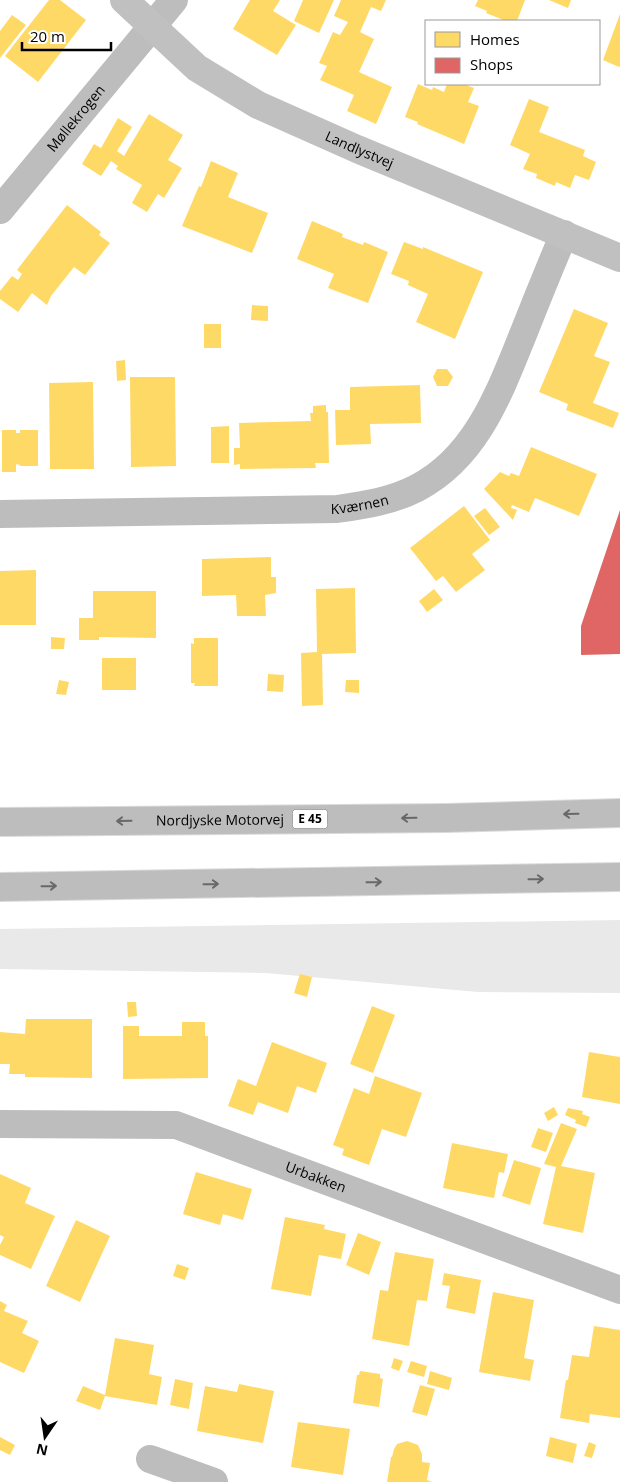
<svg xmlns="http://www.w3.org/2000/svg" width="620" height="1482" font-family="'Open Sans',sans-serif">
<rect width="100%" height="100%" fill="#fff"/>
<path fill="#e9e9e9" d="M620,920V993L478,992L266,973L0,969V929Z"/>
<path fill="#ffd966" d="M49,0H60L86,20L38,82L5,56Z
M250,0H280L273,11L296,25L277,55L233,29Z
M303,0H334L319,33L294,21Z
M341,0H386L381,11L371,7L360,32L374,39L359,72L392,87L376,124L347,111L354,95L320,80L327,66L319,63L333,32L340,35L348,22L334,16Z
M478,0H525L517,21H506L486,13L487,11L475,6Z
M549,0H571L568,8Z
M620,14V66L619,67L603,60Z
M12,15L26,25L0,58V31Z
M418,84L432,90L433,87L444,92L447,84H463L474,88L468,102L479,106L464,144L417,124L418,122L405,117Z
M529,99L549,107L539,132L585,150L583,156L596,162L589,180L575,175L570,188L556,182L555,186L536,178L537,174L523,169L530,154L510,145Z
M149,114L183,135L168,160L182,168L164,198L158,194L147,212L132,203L142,185L116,169L118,166L111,161L101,176L82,164L94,144L101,148L118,118L132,127L117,151L124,156Z
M211,161L238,173L228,197L268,213L252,253L182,226L199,186L201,187Z
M67,205L101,232L99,235L110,243L85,275L74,267L51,296L47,305L32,293L18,312L0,299V291L12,276L18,280L22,274L17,270Z
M312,221L343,234L342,237L363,245L364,242L388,252L368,303L328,288L334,274L297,259Z
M404,242L423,249V247L483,272L455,339L416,322L428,294L408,285L409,281L391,274Z
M252,305L268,306V321L251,320Z
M574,309L608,323L594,356L610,362L593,403L619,413L613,428L566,410L568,404L539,392Z
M204,324H221V348H204Z
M125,360L126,380L117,381L116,361Z
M437,369H447L453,377L448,386H437L433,377Z
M130,377H175L176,466L131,467Z
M93,382L94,469H50L49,383Z
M420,385L421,423L370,424L371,444L336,445L335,410H350V387Z
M326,405V412H328L329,463H315L316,468L240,469V464L234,465V448H240L239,423L311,421L310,413H313V406Z
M229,426V463H211V427Z
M2,430H16V433H20V430H38V466H20V465L16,464V472H2Z
M531,447L597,474L579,516L535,498L529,512L512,505L511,508L517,510L513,520L484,489L500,472L509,476L511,473L519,476Z
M464,506L490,540L472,554L485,570L456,592L443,576L436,581L410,548Z
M485,508L500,527L489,535L474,516Z
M271,557V577H276V593L265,595L266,616H237L236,595L202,596V559Z
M36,570V625H0V571Z
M355,588L356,653L322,654L323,705L302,706L301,653L317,652L316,589Z
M434,589L443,600L427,612L419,601Z
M93,591H156V638L99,637V640H79V618H93Z
M51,637L65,638L64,649H51Z
M194,638H218V686H194L195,683H191V643L194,644Z
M102,658H136V690H102Z
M268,674L284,675L283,692L267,691Z
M59,680L69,682L66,695L56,694Z
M346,680H359V693L345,692Z
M300,974L312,977L307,997L294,993Z
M127,1002H136L137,1016L128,1017Z
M372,1006L395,1015L373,1073L350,1064Z
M26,1019H92V1078L25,1077V1074H9L10,1064H0V1032L25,1034Z
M182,1022H205V1036H208V1078L123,1079V1026H139V1036H182Z
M272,1042L327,1063L316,1093L297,1086L288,1113L258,1102L253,1115L228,1106L238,1079L256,1086Z
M589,1052L620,1057V1104L582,1097Z
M375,1076L422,1093L406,1137L382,1129L369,1165L342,1155L344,1149L333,1145L354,1088L369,1094Z
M554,1107L558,1115L548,1121L544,1113Z
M568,1108L583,1111L582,1114L590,1117L586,1127L575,1123L576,1120L565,1115Z
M561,1123L577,1129L561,1166L595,1173L583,1233L543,1224L556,1167L544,1164Z
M538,1128L553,1133L546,1152L531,1147Z
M452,1143L508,1154L504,1173L499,1172L494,1198L443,1188Z
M514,1160L541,1168L530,1205L502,1196Z
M196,1172L252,1189L243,1220L223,1214L220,1225L183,1214Z
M0,1174L31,1188L25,1203L55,1216L31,1269L0,1255V1245L4,1237L0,1235Z
M285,1217L325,1225L324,1229L346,1234L341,1259L319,1255L311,1296L271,1289Z
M76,1220L110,1236L80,1302L46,1286Z
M358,1233L381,1242L369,1275L346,1265Z
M395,1252L434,1259L427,1301L417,1300L409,1346L372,1339L380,1290L388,1291Z
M177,1264L189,1268L185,1280L173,1276Z
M444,1273L481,1280L475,1314L446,1308L450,1286L442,1285Z
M493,1292L534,1300L524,1358L534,1360L530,1381L479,1372Z
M0,1301L7,1305L4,1311L28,1321L22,1333L39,1341L24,1373L0,1362Z
M594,1326L620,1330V1418L590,1414L589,1423L560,1418L566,1380H568L572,1355L589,1357Z
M115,1338L154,1345L149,1374L162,1377L157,1405L105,1396L100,1410L76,1401L83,1386L105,1395Z
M394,1358L403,1361L399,1371L391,1368Z
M411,1361L427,1366L424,1377L407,1372Z
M360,1371L380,1374V1378L383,1379L379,1407L353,1403L357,1375H359Z
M430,1371L452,1378L449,1390L427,1384Z
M175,1379L193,1383L189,1409L170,1405Z
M239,1384L274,1391L263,1443L197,1431L205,1386L237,1392Z
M420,1385L435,1389L427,1416L412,1412Z
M298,1422L350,1429L343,1475L291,1467Z
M0,1437L15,1445L10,1455L0,1450Z
M550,1437L577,1444L573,1463L546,1456Z
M407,1441L418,1445L422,1454V1462L430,1463L427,1480L432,1482H387L391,1457H392L394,1449L397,1444Z
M589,1442L596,1445L592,1458L584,1456Z"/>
<path fill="#e06666" d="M620,510V654L581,655V626Z"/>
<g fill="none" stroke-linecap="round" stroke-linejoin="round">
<g stroke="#dbdbdb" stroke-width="30">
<g id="highway">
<path id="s5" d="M0,822L446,818L620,813"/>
<path d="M0,887L620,877"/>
</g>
</g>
<g stroke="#bdbdbd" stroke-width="28">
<path id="s1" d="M0,210L174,0"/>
<path id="s2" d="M0,514L337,509C365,505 392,501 417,488C477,457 500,391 524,332C537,299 550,267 564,234"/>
<path id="s3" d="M0,1124L176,1125L620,1290"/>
<path d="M150,1459L214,1482"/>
</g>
<path stroke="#c0c0c0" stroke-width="28" id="s4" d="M124,0L197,68L258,105L357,149L620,258"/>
<use href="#highway" stroke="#bdbdbd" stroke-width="28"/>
</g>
<defs><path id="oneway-shaft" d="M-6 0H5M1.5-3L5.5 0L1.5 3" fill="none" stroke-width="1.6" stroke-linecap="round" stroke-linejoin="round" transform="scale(1.25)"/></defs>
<g stroke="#686868">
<use href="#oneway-shaft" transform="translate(571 814) rotate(179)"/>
<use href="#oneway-shaft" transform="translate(409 818) rotate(179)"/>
<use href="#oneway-shaft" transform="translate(124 821) rotate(179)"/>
<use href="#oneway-shaft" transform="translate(536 879) rotate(-1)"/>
<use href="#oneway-shaft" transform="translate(374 882) rotate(-1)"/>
<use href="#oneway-shaft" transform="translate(211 884) rotate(-1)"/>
<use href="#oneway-shaft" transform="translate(49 886) rotate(-1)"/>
</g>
<g text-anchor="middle" stroke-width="5" stroke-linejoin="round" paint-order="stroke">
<rect fill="#fff" stroke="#4c4c4c" stroke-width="1" x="292.5" y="809.5" width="35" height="19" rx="4"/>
<g font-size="12" font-weight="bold" fill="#000">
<text x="310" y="823">E 45</text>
</g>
<g font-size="14" fill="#000" stroke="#fff">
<text dy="5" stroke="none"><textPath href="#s1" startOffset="119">Møllekrogen</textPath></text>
<text dy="5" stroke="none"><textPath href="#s4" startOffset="282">Landlystvej</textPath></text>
<text dy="5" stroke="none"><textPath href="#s2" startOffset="360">Kværnen</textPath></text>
<text dy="5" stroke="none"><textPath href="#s5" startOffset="220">Nordjyske Motorvej</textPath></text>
<text dy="5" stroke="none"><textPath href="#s3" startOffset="325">Urbakken</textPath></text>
</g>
</g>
<rect x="425" y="20" width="175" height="65" fill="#ffffff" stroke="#999999"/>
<rect x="435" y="32" width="25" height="15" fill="#ffd966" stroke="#999999"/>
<text x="470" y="45" font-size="15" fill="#000000">Homes</text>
<rect x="435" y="58" width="25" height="15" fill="#e06666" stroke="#999999"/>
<text x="470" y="70" font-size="15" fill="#000000">Shops</text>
<g transform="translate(45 1437) rotate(193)" stroke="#ffffff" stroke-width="4" paint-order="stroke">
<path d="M0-4L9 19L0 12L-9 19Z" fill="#000000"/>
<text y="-8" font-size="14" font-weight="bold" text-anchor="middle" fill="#000000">N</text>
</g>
<path d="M22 42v8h89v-8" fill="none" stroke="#000000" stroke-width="2.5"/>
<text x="30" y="42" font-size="15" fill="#000000" stroke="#ffffff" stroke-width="4" paint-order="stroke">20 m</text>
</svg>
